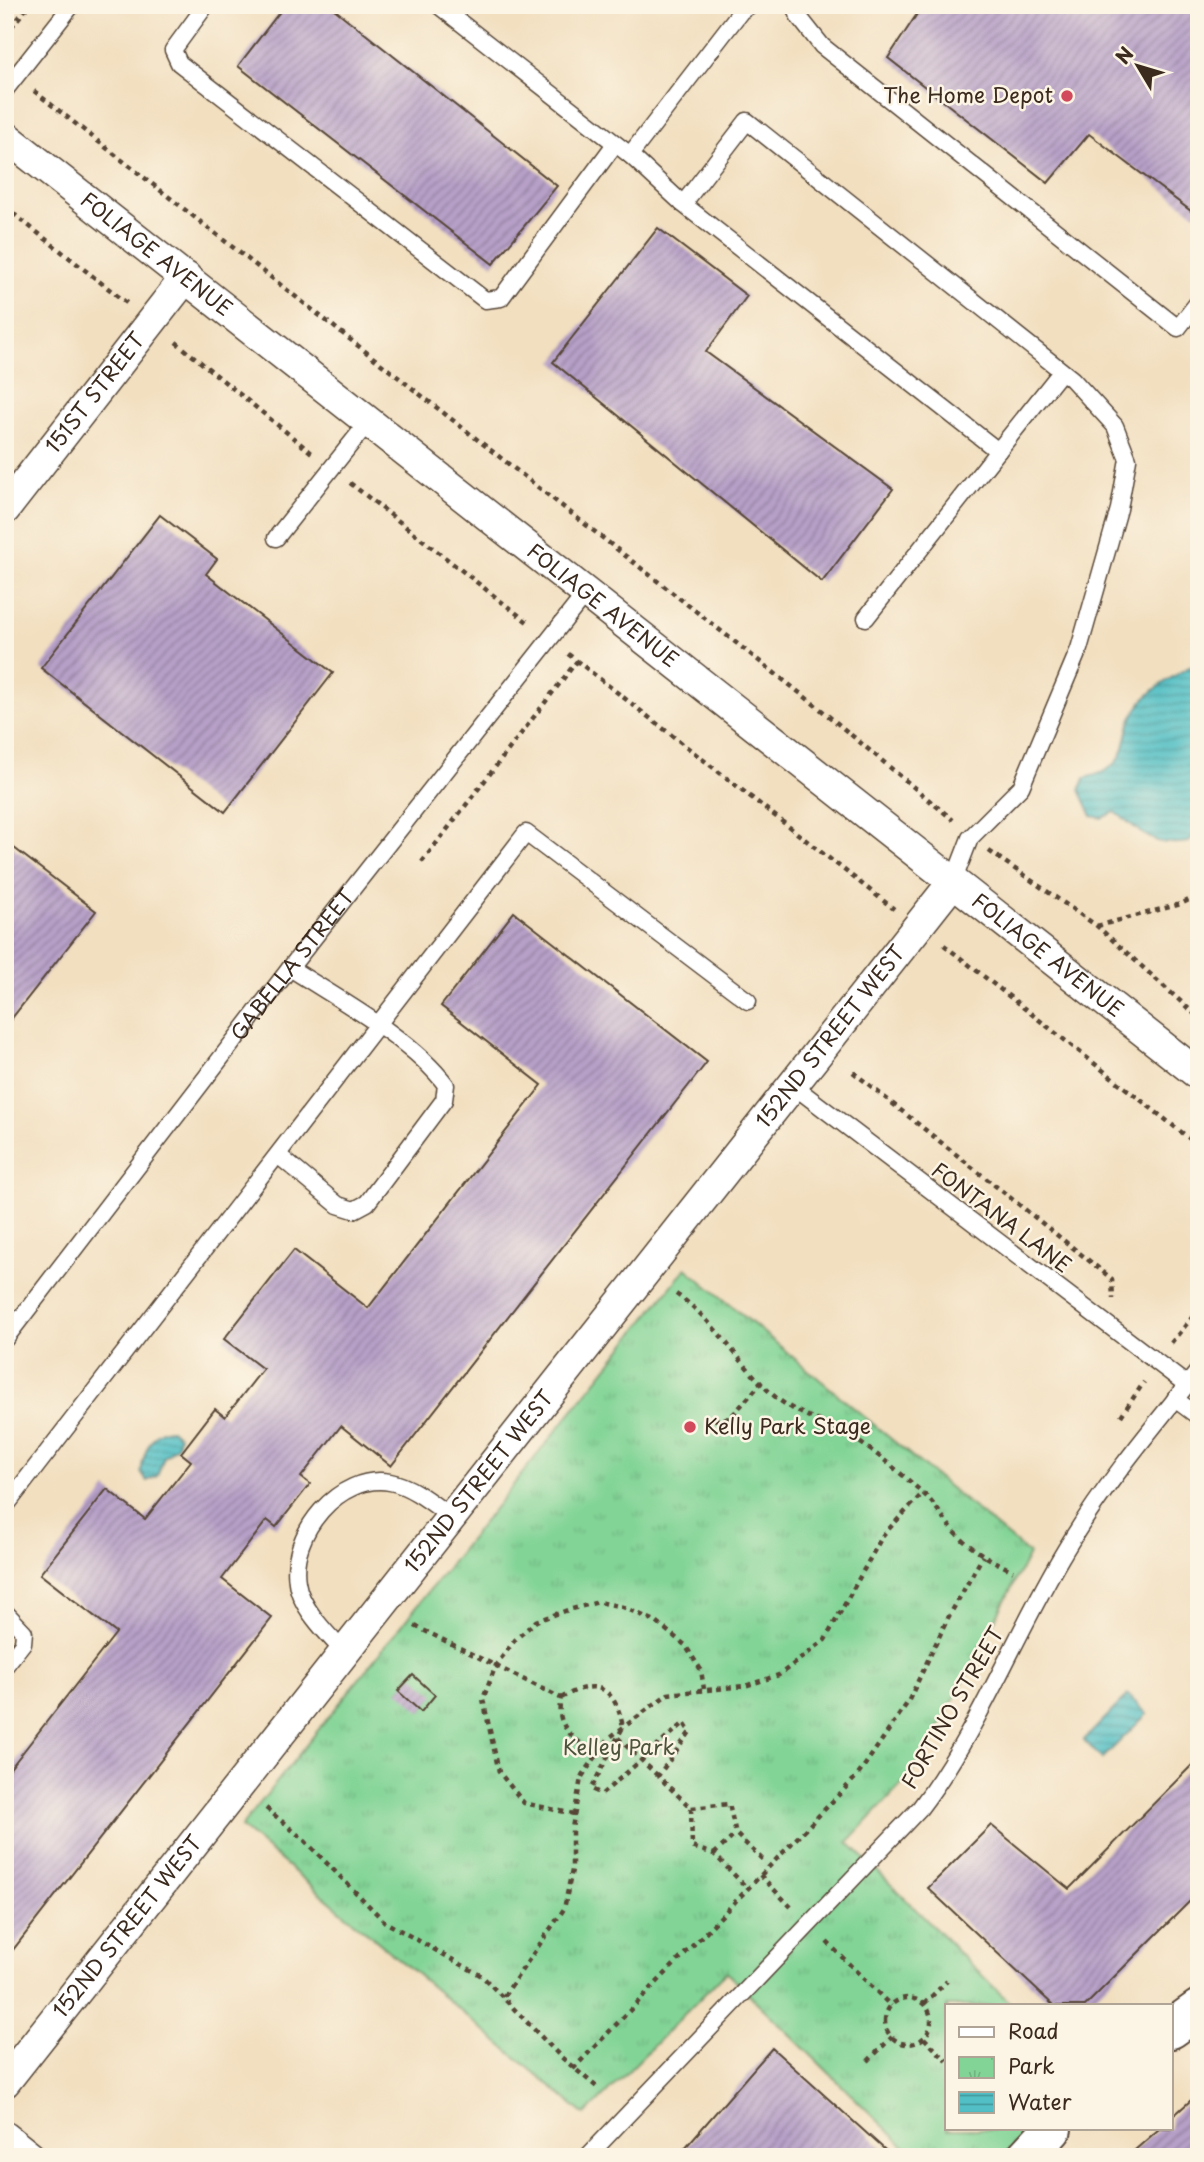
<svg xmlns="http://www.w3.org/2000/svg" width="1204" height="2162" font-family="'Playpen Sans',sans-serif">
<defs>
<pattern id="park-tufts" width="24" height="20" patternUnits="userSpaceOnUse" patternTransform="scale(1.75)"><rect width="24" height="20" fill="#82d496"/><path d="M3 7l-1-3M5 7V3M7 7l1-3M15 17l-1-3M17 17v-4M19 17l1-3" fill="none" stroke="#71b681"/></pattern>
<pattern id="water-rules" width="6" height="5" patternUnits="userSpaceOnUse" patternTransform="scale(1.75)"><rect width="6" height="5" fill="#51bfc5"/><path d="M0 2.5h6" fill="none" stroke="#449b9f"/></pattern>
<pattern id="building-hatch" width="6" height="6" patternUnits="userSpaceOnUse" patternTransform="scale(1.75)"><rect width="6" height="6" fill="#b7a0c8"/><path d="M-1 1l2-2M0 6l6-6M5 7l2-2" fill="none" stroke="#9683a2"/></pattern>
</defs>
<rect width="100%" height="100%" fill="#fcf5e5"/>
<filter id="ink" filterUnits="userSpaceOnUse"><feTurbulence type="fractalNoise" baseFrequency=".0143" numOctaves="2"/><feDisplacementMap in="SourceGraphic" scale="14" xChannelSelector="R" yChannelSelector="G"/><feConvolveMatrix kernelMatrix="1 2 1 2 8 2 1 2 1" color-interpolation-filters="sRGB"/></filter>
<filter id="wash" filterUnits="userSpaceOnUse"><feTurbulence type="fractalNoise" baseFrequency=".00686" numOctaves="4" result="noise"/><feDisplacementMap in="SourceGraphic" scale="28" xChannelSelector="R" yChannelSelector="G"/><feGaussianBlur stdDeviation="1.57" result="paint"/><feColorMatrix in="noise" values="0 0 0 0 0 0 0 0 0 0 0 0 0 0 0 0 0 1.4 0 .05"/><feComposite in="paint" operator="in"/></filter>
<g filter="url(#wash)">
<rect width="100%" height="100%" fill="#f2dfc0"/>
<path fill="url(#park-tufts)" stroke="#5e7f5a" stroke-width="2" d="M686,1268L1029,1554L931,1744L905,1781L848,1842L1013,2006H947V2129H1030L1004,2157H915L726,1972L585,2115L241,1827Z"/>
<path fill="url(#water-rules)" stroke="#467472" stroke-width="2" d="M1199,661V826L1189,842C1150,848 1143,832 1115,812L1102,818L1092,816L1080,790L1085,778C1141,764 1114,736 1142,702C1156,685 1180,673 1199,661Z
M171,1429L179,1436L177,1446L164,1457L157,1476L147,1481L141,1473C143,1457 150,1429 171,1429Z
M1128,1695L1147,1714L1102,1759L1084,1740Z"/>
<g id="blocks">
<path fill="url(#building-hatch)" d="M285,5H329L557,186L493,264L238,66Z
M923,5H1199V209L1195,214L1089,134L1048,183L888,58Z
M658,228L747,296L706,352L893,489L822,582L553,362Z
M5,334L13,341L5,351Z
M160,515L217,559L206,574L333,673L225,812L41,668Z
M5,841L96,911L5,1027Z
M514,912L707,1062L391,1466L341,1426L301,1477L310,1484L276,1527L267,1520L222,1579L272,1618L5,1960V1775L116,1633L40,1574L107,1489L145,1519L191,1461L181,1453L215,1409L225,1417L263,1369L224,1339L294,1250L368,1308L542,1085L441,1006Z
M413,1675L435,1695L421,1712L398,1691Z
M1199,1758V1892L1085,2006H1054L928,1888L991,1825L1069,1889Z
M772,2048L893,2157H677Z
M1199,2093V2157H1127L1159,2129H1171V2118Z"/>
</g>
</g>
<g filter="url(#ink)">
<use href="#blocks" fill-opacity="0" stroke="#564536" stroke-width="2"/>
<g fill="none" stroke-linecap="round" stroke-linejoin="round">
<g stroke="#564536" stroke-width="19">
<g id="service">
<path d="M206,5L173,50L179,63L485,300L501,298L615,144"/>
<path d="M438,5L630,155L741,11L750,5"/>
<path d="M795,5L799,17L822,46L1178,328L1199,301"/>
<path d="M5,90L72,5"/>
<path d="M630,155L683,204"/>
<path d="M276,538L369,421"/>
<path d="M866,618L998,451"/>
<path d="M953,882L970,838L1021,787L1079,649L1119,509L1128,459L1115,426L1072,379L747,121L683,204L998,451L1061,372"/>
<path d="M791,1084L1187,1385"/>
<path d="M278,1155L338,1205L354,1210L367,1203L444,1100L446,1085C412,1039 338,999 290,968"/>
<path id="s1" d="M5,1339L290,968L586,593"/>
<path d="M1175,1399L1199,1417"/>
<path d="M5,1507L526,833L748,1001"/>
<path d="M5,1612L24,1632L23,1643L5,1666"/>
<path d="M344,1652C327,1634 300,1607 297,1582C289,1534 339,1473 390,1482C412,1486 433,1504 451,1517"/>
<path d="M587,2157L920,1808C980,1729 1015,1633 1066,1549C1104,1485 1153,1427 1199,1370"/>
</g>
</g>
<g stroke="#564536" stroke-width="33">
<g id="minor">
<path id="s2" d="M5,136L1199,1075"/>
<path id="s3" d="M5,509L186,277"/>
<path id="s4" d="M5,2082L953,882"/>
<path d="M5,2137L30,2157"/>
</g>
</g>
<g stroke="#564536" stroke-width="42">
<path id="tertiary" d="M1171,2029L1199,2009
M1026,2157L1052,2129"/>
</g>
<path stroke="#564536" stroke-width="4.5" stroke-dasharray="5 5" stroke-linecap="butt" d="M5,35L29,5
M34,91L819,708L953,820
M5,207L128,304
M176,342L313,454
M350,483L530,624
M568,654L894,909
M989,851L1097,926L1199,1018
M422,862L577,661
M1097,926L1181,904L1199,895
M944,945L1199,1146
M853,1072L1112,1279L1113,1299
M676,1294C715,1320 738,1363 772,1394C793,1413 818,1419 842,1432C872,1448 898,1471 923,1493
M1171,1343L1199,1309
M1121,1416L1144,1382
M714,1420L730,1418L762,1382
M415,1626L561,1698C554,1727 575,1740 598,1755
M561,1698C597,1677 615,1687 623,1727L591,1789L602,1794L684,1723L690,1732L658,1776L691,1808L729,1804L736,1834L765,1862
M618,1738L658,1776
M266,1808L303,1839L385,1922L482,1976L561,2057L598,2088
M691,1808L692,1847L714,1854L747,1888
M574,1814L524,1803L499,1772L483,1699L496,1665L515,1640L536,1621L568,1610L599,1602L623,1607L655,1621L685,1645L701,1670L704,1689
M714,1854L736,1834
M760,1875L791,1907
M827,1942L891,2006
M504,1996L564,1909L572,1870V1828L581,1778L609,1738L668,1694L745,1686L779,1675L825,1640L883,1535L923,1493C936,1505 943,1519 954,1531C971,1550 991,1560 1013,1571
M885 2021a23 23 0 1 1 46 0a23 23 0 1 1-46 0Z
M924,2004L947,1981
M924,2038L947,2061
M868,2061L892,2037
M573,2069L858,1775L908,1702L948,1618L983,1556"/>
<use href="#service" stroke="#fff" stroke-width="16"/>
<use href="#minor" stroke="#fff" stroke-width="30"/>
<use href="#tertiary" stroke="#fff" stroke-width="38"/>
</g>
</g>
<g fill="#d1495b" stroke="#fcf5e5" stroke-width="2.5">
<circle cx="1067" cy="96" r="7"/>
<circle cx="690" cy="1427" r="7"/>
</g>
<g text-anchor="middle" stroke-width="5" stroke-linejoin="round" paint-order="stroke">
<g font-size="21" fill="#3b2a1e" stroke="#fcf5e5" text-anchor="end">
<text x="1053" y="103">The Home Depot</text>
<text x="704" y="1434" text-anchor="start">Kelly Park Stage</text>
</g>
<g font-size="21" fill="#3b2a1e" stroke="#fcf5e5">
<text dy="7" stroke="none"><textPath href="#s2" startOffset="192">FOLIAGE AVENUE</textPath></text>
<text dy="7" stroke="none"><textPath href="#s3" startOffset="147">151ST STREET</textPath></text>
<text dy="7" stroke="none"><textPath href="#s2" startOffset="760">FOLIAGE AVENUE</textPath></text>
<text dy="7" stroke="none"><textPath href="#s2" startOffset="1326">FOLIAGE AVENUE</textPath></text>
<text dy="7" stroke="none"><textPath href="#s1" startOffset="472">GABELLA STREET</textPath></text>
<text dy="7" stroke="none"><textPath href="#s4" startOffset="1332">152ND STREET WEST</textPath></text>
<text transform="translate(1001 1218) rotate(37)" y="7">FONTANA LANE</text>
<text dy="7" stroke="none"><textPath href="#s4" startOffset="765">152ND STREET WEST</textPath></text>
<text transform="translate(953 1708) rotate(-60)" y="7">FORTINO STREET</text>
<text dy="7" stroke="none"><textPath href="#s4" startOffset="198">152ND STREET WEST</textPath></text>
</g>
<g font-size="21" fill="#4d543c" stroke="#fcf5e5">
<text x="619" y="1755">Kelley Park</text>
</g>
</g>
<rect width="1204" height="2162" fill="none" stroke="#fcf5e5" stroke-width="28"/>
<rect x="945" y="2004" width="228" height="126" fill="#fcf5e5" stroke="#afa495" stroke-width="2"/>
<rect x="959" y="2027" width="35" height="10" fill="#ffffff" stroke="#afa495" stroke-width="2"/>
<text x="1008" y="2039" font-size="21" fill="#3b2a1e">Road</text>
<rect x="959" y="2057" width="35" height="21" fill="url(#park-tufts)" stroke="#afa495" stroke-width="2"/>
<text x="1008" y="2074" font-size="21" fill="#3b2a1e">Park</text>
<rect x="959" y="2092" width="35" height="21" fill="url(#water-rules)" stroke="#afa495" stroke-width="2"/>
<text x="1008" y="2110" font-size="21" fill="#3b2a1e">Water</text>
<g transform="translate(1138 66) rotate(308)" stroke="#fcf5e5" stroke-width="5" paint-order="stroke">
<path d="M0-5L12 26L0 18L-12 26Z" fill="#3b2a1e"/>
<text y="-10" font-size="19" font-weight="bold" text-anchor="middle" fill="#3b2a1e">N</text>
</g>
</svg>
